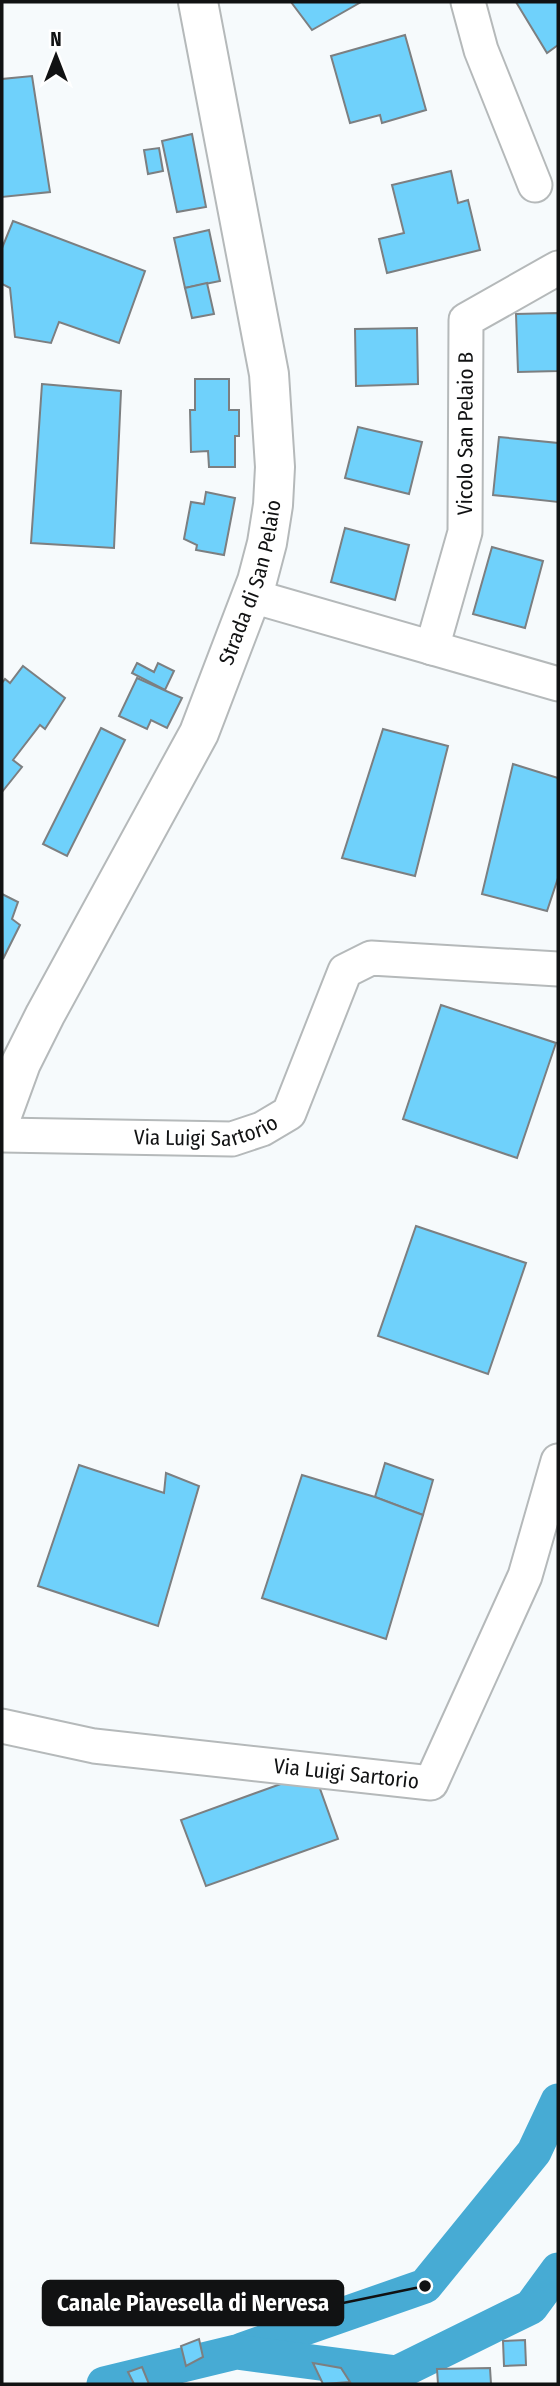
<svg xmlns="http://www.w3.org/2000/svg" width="560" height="2386" font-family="'Fira Sans Condensed',sans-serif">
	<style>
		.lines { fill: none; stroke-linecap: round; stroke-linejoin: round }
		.canal { stroke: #47abd4; stroke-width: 35 }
		.building { fill: #6fd1fb; stroke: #7c7f81; stroke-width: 2 }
		.minor-casing { stroke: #b5b9ba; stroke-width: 37 }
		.tertiary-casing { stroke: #b5b9ba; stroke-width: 42 }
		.minor { stroke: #fff; stroke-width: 33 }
		.tertiary { stroke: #fff; stroke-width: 38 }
		.labels { text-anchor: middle; stroke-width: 5; stroke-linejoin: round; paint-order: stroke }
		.street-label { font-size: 21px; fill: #111213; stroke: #fff }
		.leader { fill: none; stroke: #111213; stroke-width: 2.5 }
		.callout-dot { fill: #111213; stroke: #fff; stroke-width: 2.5 }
		.callout { fill: #111213; stroke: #111213; stroke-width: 2.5 }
		.callout-label { font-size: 23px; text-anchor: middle; font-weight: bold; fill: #fff }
	</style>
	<rect width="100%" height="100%" fill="#f6fafc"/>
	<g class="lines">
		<g class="canal">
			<path d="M 242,2350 L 425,2286 L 534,2152 L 558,2101"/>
			<path d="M 104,2384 L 236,2352 L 397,2373 L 531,2307 L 558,2270"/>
		</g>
	</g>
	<g class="building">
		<path d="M 291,2 L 361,2 L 312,30 Z"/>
		<path d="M 516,2 L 558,2 L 558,45 L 547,53 Z"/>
		<path d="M 405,35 L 426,110 L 382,123 L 380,115 L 350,123 L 331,56 Z"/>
		<path d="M 32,76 L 50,192 L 2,197 L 2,79 Z"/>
		<path d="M 192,134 L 206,207 L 177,212 L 162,141 Z"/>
		<path d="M 159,148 L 163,171 L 148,174 L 144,150 Z"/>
		<path d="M 451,171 L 458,203 L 468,200 L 480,250 L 387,273 L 379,239 L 404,233 L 392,185 Z"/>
		<path d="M 13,221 L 145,271 L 119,343 L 59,322 L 51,343 L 15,337 L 10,288 L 2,284 L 2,248 Z"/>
		<path d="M 209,230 L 220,281 L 185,288 L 174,238 Z"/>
		<path d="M 207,283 L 214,314 L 192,318 L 185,288 Z"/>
		<path d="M 558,313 L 558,371 L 518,372 L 516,314 Z"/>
		<path d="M 417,328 L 418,384 L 356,386 L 355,329 Z"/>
		<path d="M 195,379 L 229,379 L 229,410 L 239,410 L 239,436 L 235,436 L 235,467 L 209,467 L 208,451 L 191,452 L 190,410 L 195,410 Z"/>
		<path d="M 42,384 L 121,391 L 114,548 L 31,543 Z"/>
		<path d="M 358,427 L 422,442 L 409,494 L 345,478 Z"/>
		<path d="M 499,437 L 558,443 L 558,502 L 493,495 Z"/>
		<path d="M 206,492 L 235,498 L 224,555 L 196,550 L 197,545 L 184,539 L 191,502 L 204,504 Z"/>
		<path d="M 345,528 L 409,545 L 395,600 L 331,582 Z"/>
		<path d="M 492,547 L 543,561 L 525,628 L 473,614 Z"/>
		<path d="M 137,663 L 154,672 L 158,663 L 174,671 L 165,690 L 132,673 Z"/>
		<path d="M 23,666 L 65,698 L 45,729 L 40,725 L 13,760 L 22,767 L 2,792 L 2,683 L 5,679 L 10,683 Z"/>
		<path d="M 137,678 L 182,698 L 167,728 L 151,720 L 147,729 L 119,716 Z"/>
		<path d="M 101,728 L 125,740 L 67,856 L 43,844 Z"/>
		<path d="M 383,729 L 448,746 L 415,876 L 342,858 Z"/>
		<path d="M 513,764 L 558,778 L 558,878 L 547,911 L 482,894 Z"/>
		<path d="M 2,894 L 18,902 L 12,919 L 20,925 L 3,959 Z"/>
		<path d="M 441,1005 L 556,1043 L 517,1158 L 403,1119 Z"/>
		<path d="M 416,1226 L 526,1263 L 488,1374 L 378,1336 Z"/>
		<path d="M 385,1463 L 433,1480 L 423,1515 L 375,1497 Z"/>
		<path d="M 79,1465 L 164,1493 L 166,1473 L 199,1486 L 158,1626 L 38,1586 Z"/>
		<path d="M 302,1475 L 375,1497 L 423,1515 L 386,1639 L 262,1598 Z"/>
		<path d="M 314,1772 L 338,1839 L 206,1886 L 181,1820 Z"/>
		<path d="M 199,2339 L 203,2357 L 186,2366 L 181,2346 Z"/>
		<path d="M 525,2340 L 526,2365 L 504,2366 L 503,2341 Z"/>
		<path d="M 313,2363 L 341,2368 L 350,2382 L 323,2384 Z"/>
		<path d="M 142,2367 L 149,2384 L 134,2384 L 128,2372 Z"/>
		<path d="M 490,2368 L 491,2384 L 438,2384 L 437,2369 Z"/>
	</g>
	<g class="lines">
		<defs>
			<g id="minor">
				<path d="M 468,2 L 481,50 L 535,185"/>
				<path d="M 252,596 L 558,684"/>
				<path id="s1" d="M 432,648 L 465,532 L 466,320 L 558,268"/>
				<path id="s2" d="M 2,1135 L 232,1139 L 262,1129 L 289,1113 L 345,971 L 371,958 L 558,969"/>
				<path id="s3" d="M 2,1726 L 94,1746 L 431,1783 L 525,1576 L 558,1461"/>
			</g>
			<g id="tertiary">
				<path id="s4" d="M 2,1115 L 21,1063 L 45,1015 L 199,733 L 257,581 L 267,543 L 273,505 L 275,467 L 269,374 L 198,2"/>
			</g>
		</defs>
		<use href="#minor" class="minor-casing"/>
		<use href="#tertiary" class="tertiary-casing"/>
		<use href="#minor" class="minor"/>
		<use href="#tertiary" class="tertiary"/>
	</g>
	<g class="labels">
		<g class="street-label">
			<text dy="7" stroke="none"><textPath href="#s1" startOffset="219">Vicolo San Pelaio B</textPath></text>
			<text dy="7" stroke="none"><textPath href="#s4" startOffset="590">Strada di San Pelaio</textPath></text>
			<text dy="7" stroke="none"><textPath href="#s2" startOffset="205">Via Luigi Sartorio</textPath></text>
			<text dy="7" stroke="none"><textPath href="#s3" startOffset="348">Via Luigi Sartorio</textPath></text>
		</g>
	</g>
	<path class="leader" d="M425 2286L343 2303"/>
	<circle class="callout-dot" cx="425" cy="2286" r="7"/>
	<rect class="callout" x="43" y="2281" width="300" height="44" rx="7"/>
	<g class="callout-label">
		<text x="193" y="2311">Canale Piavesella di Nervesa</text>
	</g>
	<rect width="560" height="2386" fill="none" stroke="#111213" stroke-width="7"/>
	<g transform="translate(56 56)" stroke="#ffffff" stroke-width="5" paint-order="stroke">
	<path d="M0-5L12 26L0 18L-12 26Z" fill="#111213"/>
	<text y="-10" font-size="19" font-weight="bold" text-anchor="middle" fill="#111213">N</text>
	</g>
</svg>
